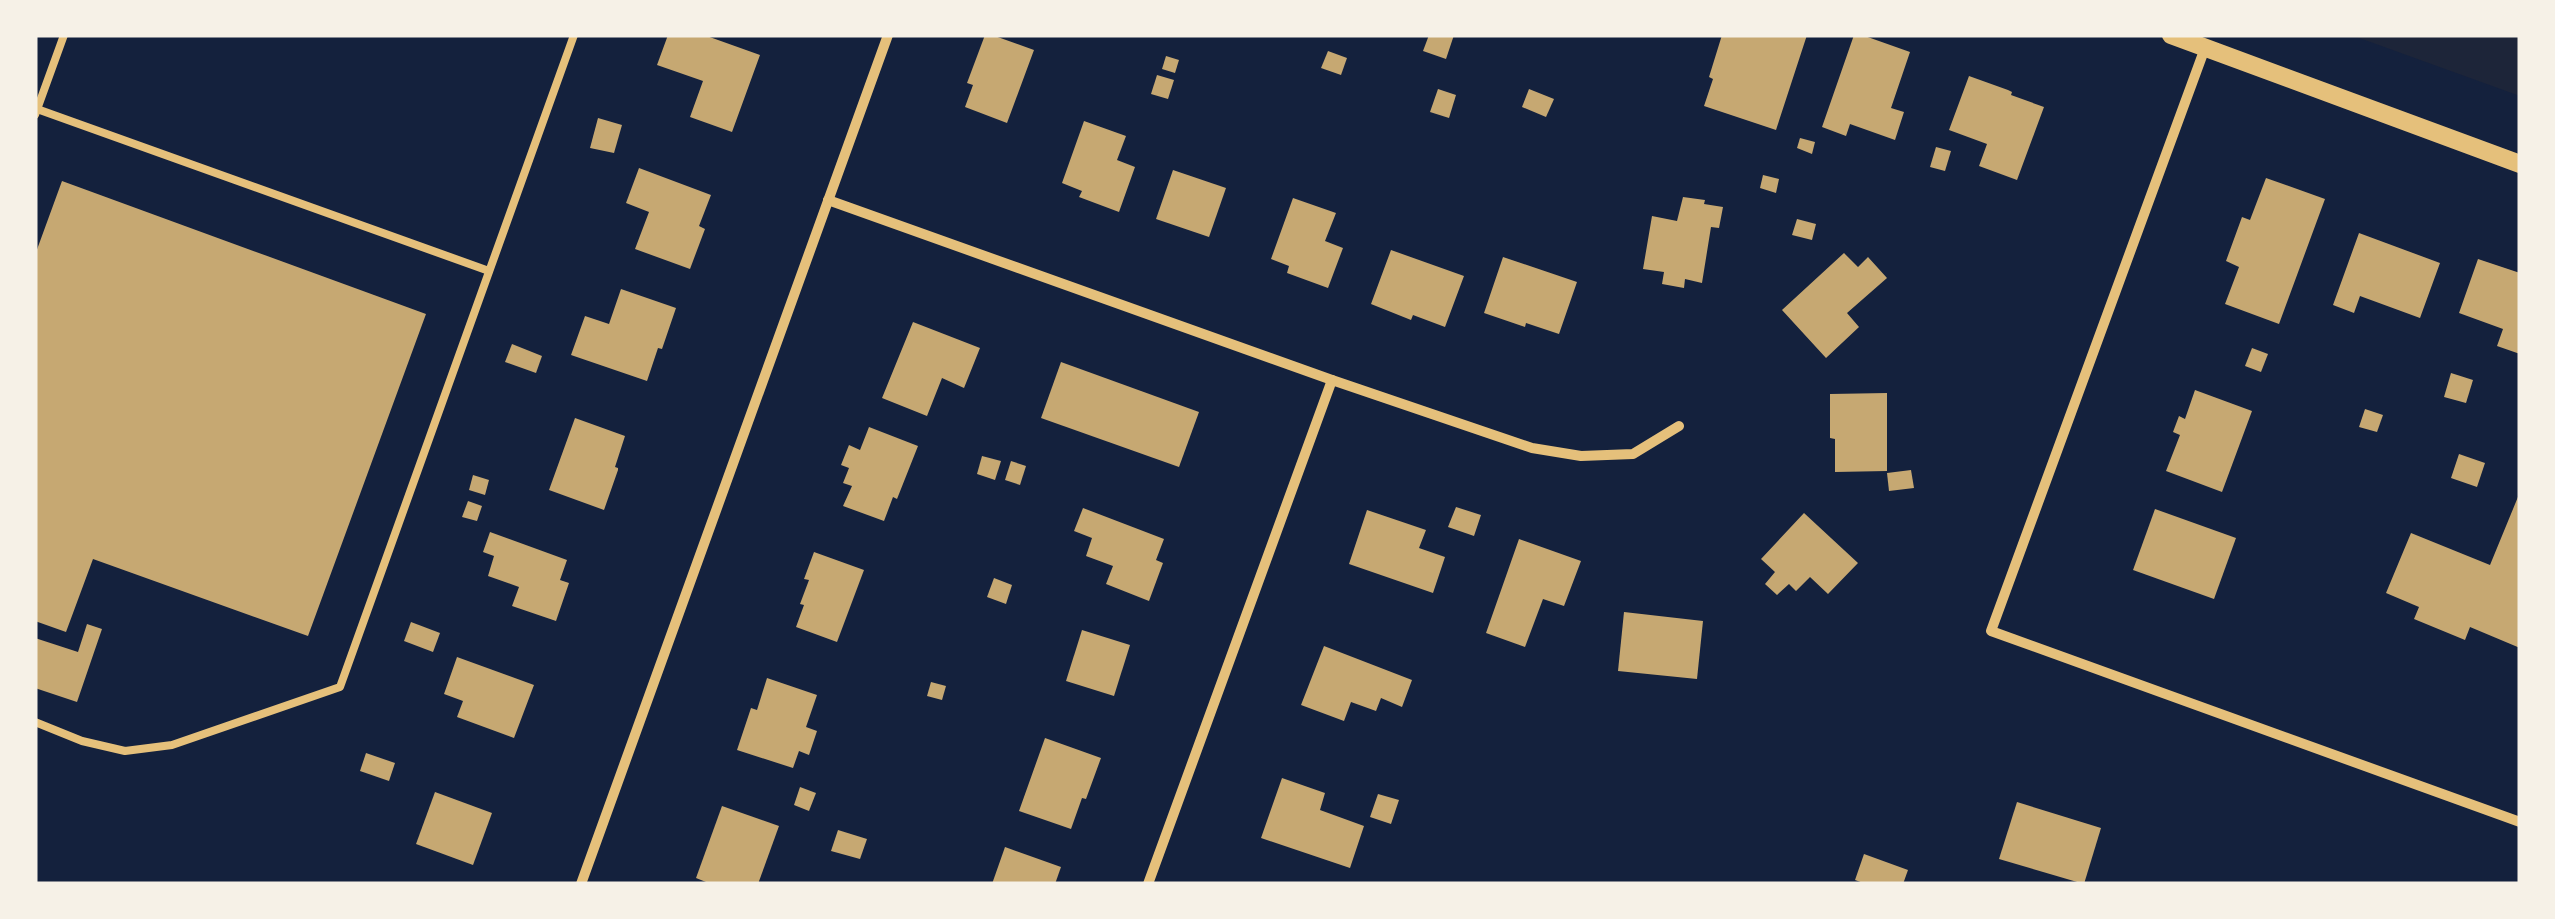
<svg xmlns="http://www.w3.org/2000/svg" width="2555" height="919" font-family="Helvetica,sans-serif">
	<style>
		.green { fill: #1d2539 }
		.building { fill: #c6a872 }
		.lines { fill: none; stroke-linecap: round; stroke-linejoin: round }
		.service { stroke: #e5c07b; stroke-width: 8 }
		.minor { stroke: #e5c07b; stroke-width: 10 }
		.tertiary { stroke: #e5c07b; stroke-width: 18 }
	</style>
	<rect width="100%" height="100%" fill="#14213d"/>
	<path class="green" d="M 2351,35 L 2520,35 L 2520,96 Z"/>
	<g class="building">
		<path d="M 668,35 L 704,35 L 760,55 L 732,132 L 690,117 L 703,81 L 657,65 Z"/>
		<path d="M 985,35 L 992,35 L 1034,50 L 1007,123 L 965,107 L 973,85 L 967,83 Z"/>
		<path d="M 1429,35 L 1454,35 L 1446,59 L 1423,51 Z"/>
		<path d="M 1722,35 L 1807,35 L 1776,130 L 1704,106 L 1713,79 L 1709,77 Z"/>
		<path d="M 1854,35 L 1862,35 L 1910,52 L 1891,108 L 1904,112 L 1895,140 L 1850,124 L 1846,136 L 1822,127 Z"/>
		<path d="M 1328,51 L 1347,58 L 1341,75 L 1321,68 Z"/>
		<path d="M 1166,56 L 1179,60 L 1175,73 L 1162,69 Z"/>
		<path d="M 1157,75 L 1174,80 L 1168,99 L 1151,94 Z"/>
		<path d="M 1969,76 L 2008,90 L 2012,92 L 2011,95 L 2044,107 L 2017,180 L 1979,166 L 1987,144 L 1949,130 Z"/>
		<path d="M 1438,89 L 1456,95 L 1449,118 L 1430,112 Z"/>
		<path d="M 1529,89 L 1554,99 L 1546,117 L 1522,107 Z"/>
		<path d="M 598,118 L 622,125 L 614,153 L 590,148 Z"/>
		<path d="M 1084,121 L 1126,136 L 1117,160 L 1135,167 L 1119,212 L 1079,197 L 1082,191 L 1062,183 Z"/>
		<path d="M 1800,138 L 1815,142 L 1812,154 L 1797,148 Z"/>
		<path d="M 1936,147 L 1951,151 L 1945,171 L 1930,167 Z"/>
		<path d="M 639,168 L 711,195 L 699,226 L 705,229 L 690,269 L 635,249 L 649,212 L 626,203 Z"/>
		<path d="M 1173,170 L 1226,188 L 1209,237 L 1156,219 Z"/>
		<path d="M 1763,175 L 1779,179 L 1776,193 L 1760,188 Z"/>
		<path d="M 2266,178 L 2325,199 L 2279,324 L 2225,304 L 2239,267 L 2226,261 L 2242,217 L 2250,220 Z"/>
		<path d="M 62,181 L 426,314 L 308,636 L 93,559 L 66,632 L 35,621 L 35,255 Z"/>
		<path d="M 1683,197 L 1705,200 L 1704,204 L 1723,207 L 1719,228 L 1711,227 L 1702,283 L 1685,279 L 1684,288 L 1662,284 L 1664,272 L 1643,269 L 1652,216 L 1677,221 Z"/>
		<path d="M 1293,198 L 1336,213 L 1325,241 L 1343,248 L 1328,288 L 1287,273 L 1289,266 L 1271,259 Z"/>
		<path d="M 1797,219 L 1816,224 L 1812,240 L 1792,235 Z"/>
		<path d="M 2359,233 L 2440,263 L 2420,318 L 2360,296 L 2354,313 L 2333,305 Z"/>
		<path d="M 1391,250 L 1464,276 L 1445,327 L 1413,315 L 1411,320 L 1371,304 Z"/>
		<path d="M 1844,253 L 1858,267 L 1868,257 L 1887,278 L 1847,313 L 1859,327 L 1826,358 L 1782,310 Z"/>
		<path d="M 1503,257 L 1577,282 L 1559,334 L 1526,323 L 1525,327 L 1484,313 Z"/>
		<path d="M 2478,259 L 2520,273 L 2520,354 L 2497,346 L 2503,329 L 2459,313 Z"/>
		<path d="M 621,289 L 676,308 L 662,349 L 658,348 L 647,381 L 571,355 L 585,316 L 609,324 Z"/>
		<path d="M 913,322 L 980,348 L 964,388 L 942,378 L 927,416 L 882,398 Z"/>
		<path d="M 512,344 L 542,356 L 536,373 L 505,362 Z"/>
		<path d="M 2252,348 L 2268,354 L 2261,372 L 2245,366 Z"/>
		<path d="M 1061,362 L 1199,412 L 1179,467 L 1041,418 Z"/>
		<path d="M 2451,373 L 2473,380 L 2466,403 L 2444,397 Z"/>
		<path d="M 2195,390 L 2252,411 L 2222,492 L 2166,471 L 2180,435 L 2173,432 L 2179,416 L 2185,419 Z"/>
		<path d="M 1887,393 L 1887,471 L 1835,472 L 1835,439 L 1830,438 L 1830,394 Z"/>
		<path d="M 2365,409 L 2383,415 L 2377,432 L 2359,427 Z"/>
		<path d="M 575,418 L 625,436 L 615,467 L 618,468 L 618,470 L 604,510 L 549,490 Z"/>
		<path d="M 869,427 L 918,446 L 897,499 L 893,497 L 884,521 L 843,506 L 852,486 L 843,483 L 849,468 L 841,465 L 849,445 L 860,450 Z"/>
		<path d="M 2459,454 L 2485,463 L 2477,487 L 2451,478 Z"/>
		<path d="M 982,456 L 1001,461 L 995,480 L 977,474 Z"/>
		<path d="M 1011,461 L 1026,466 L 1020,485 L 1005,480 Z"/>
		<path d="M 1911,470 L 1914,488 L 1889,491 L 1887,473 Z"/>
		<path d="M 473,475 L 489,480 L 485,495 L 469,490 Z"/>
		<path d="M 2520,492 L 2520,648 L 2470,627 L 2465,640 L 2414,619 L 2419,607 L 2386,593 L 2411,533 L 2490,565 Z"/>
		<path d="M 468,501 L 482,506 L 477,521 L 462,517 Z"/>
		<path d="M 1456,507 L 1481,515 L 1474,536 L 1448,527 Z"/>
		<path d="M 1083,508 L 1164,539 L 1156,560 L 1163,563 L 1149,601 L 1106,584 L 1113,566 L 1086,556 L 1092,538 L 1074,531 Z"/>
		<path d="M 2155,509 L 2236,538 L 2214,599 L 2133,570 Z"/>
		<path d="M 1367,510 L 1426,530 L 1419,548 L 1445,557 L 1433,593 L 1349,564 Z"/>
		<path d="M 1804,513 L 1858,563 L 1828,594 L 1810,577 L 1796,591 L 1789,584 L 1777,595 L 1765,584 L 1775,572 L 1761,559 Z"/>
		<path d="M 490,532 L 567,560 L 560,580 L 569,583 L 556,621 L 512,606 L 519,587 L 488,576 L 494,556 L 483,552 Z"/>
		<path d="M 1519,539 L 1581,561 L 1564,606 L 1543,599 L 1525,647 L 1486,633 Z"/>
		<path d="M 814,552 L 864,570 L 837,642 L 796,627 L 804,605 L 800,604 L 809,580 L 804,579 Z"/>
		<path d="M 994,578 L 1012,585 L 1006,604 L 987,597 Z"/>
		<path d="M 1624,612 L 1703,621 L 1697,679 L 1618,671 Z"/>
		<path d="M 411,622 L 440,633 L 433,652 L 404,641 Z"/>
		<path d="M 87,624 L 102,629 L 77,702 L 35,688 L 35,638 L 78,652 Z"/>
		<path d="M 1082,630 L 1130,645 L 1114,696 L 1066,681 Z"/>
		<path d="M 1324,646 L 1412,680 L 1402,707 L 1381,698 L 1376,711 L 1351,702 L 1344,721 L 1301,705 Z"/>
		<path d="M 457,657 L 534,685 L 514,738 L 457,717 L 463,701 L 444,694 Z"/>
		<path d="M 767,678 L 817,695 L 806,727 L 817,731 L 809,755 L 799,751 L 793,768 L 737,750 L 751,708 L 757,710 Z"/>
		<path d="M 931,682 L 946,686 L 942,700 L 927,696 Z"/>
		<path d="M 1045,738 L 1101,758 L 1086,799 L 1082,798 L 1071,829 L 1019,811 Z"/>
		<path d="M 366,753 L 395,763 L 389,781 L 360,771 Z"/>
		<path d="M 1282,778 L 1325,793 L 1320,810 L 1364,826 L 1350,868 L 1261,838 Z"/>
		<path d="M 800,787 L 816,793 L 809,811 L 794,805 Z"/>
		<path d="M 435,792 L 492,813 L 473,865 L 416,844 Z"/>
		<path d="M 1378,794 L 1399,800 L 1391,824 L 1370,817 Z"/>
		<path d="M 2017,802 L 2101,828 L 2084,884 L 1999,859 Z"/>
		<path d="M 722,806 L 779,826 L 758,884 L 711,884 L 696,878 Z"/>
		<path d="M 838,830 L 867,839 L 860,859 L 831,851 Z"/>
		<path d="M 1005,847 L 1061,867 L 1055,884 L 992,884 Z"/>
		<path d="M 1864,854 L 1908,870 L 1903,884 L 1866,884 L 1855,880 Z"/>
	</g>
	<g class="lines">
		<g class="service">
			<path d="M 37,109 L 489,271"/>
			<path d="M 35,115 L 64,35"/>
			<path d="M 35,722 L 82,741 L 125,751 L 172,745 L 340,687 L 574,35"/>
		</g>
		<g class="minor">
			<path d="M 2205,48 L 1991,631 L 2520,822"/>
			<path d="M 828,200 L 1332,380 L 1532,448 L 1581,456 L 1633,454 L 1679,426"/>
			<path d="M 581,884 L 888,35"/>
			<path d="M 1148,884 L 1332,380"/>
		</g>
		<path class="tertiary" d="M 2171,35 L 2520,164"/>
	</g>
	<rect width="2555" height="919" fill="none" stroke="#f6f1e7" stroke-width="75"/>
</svg>
